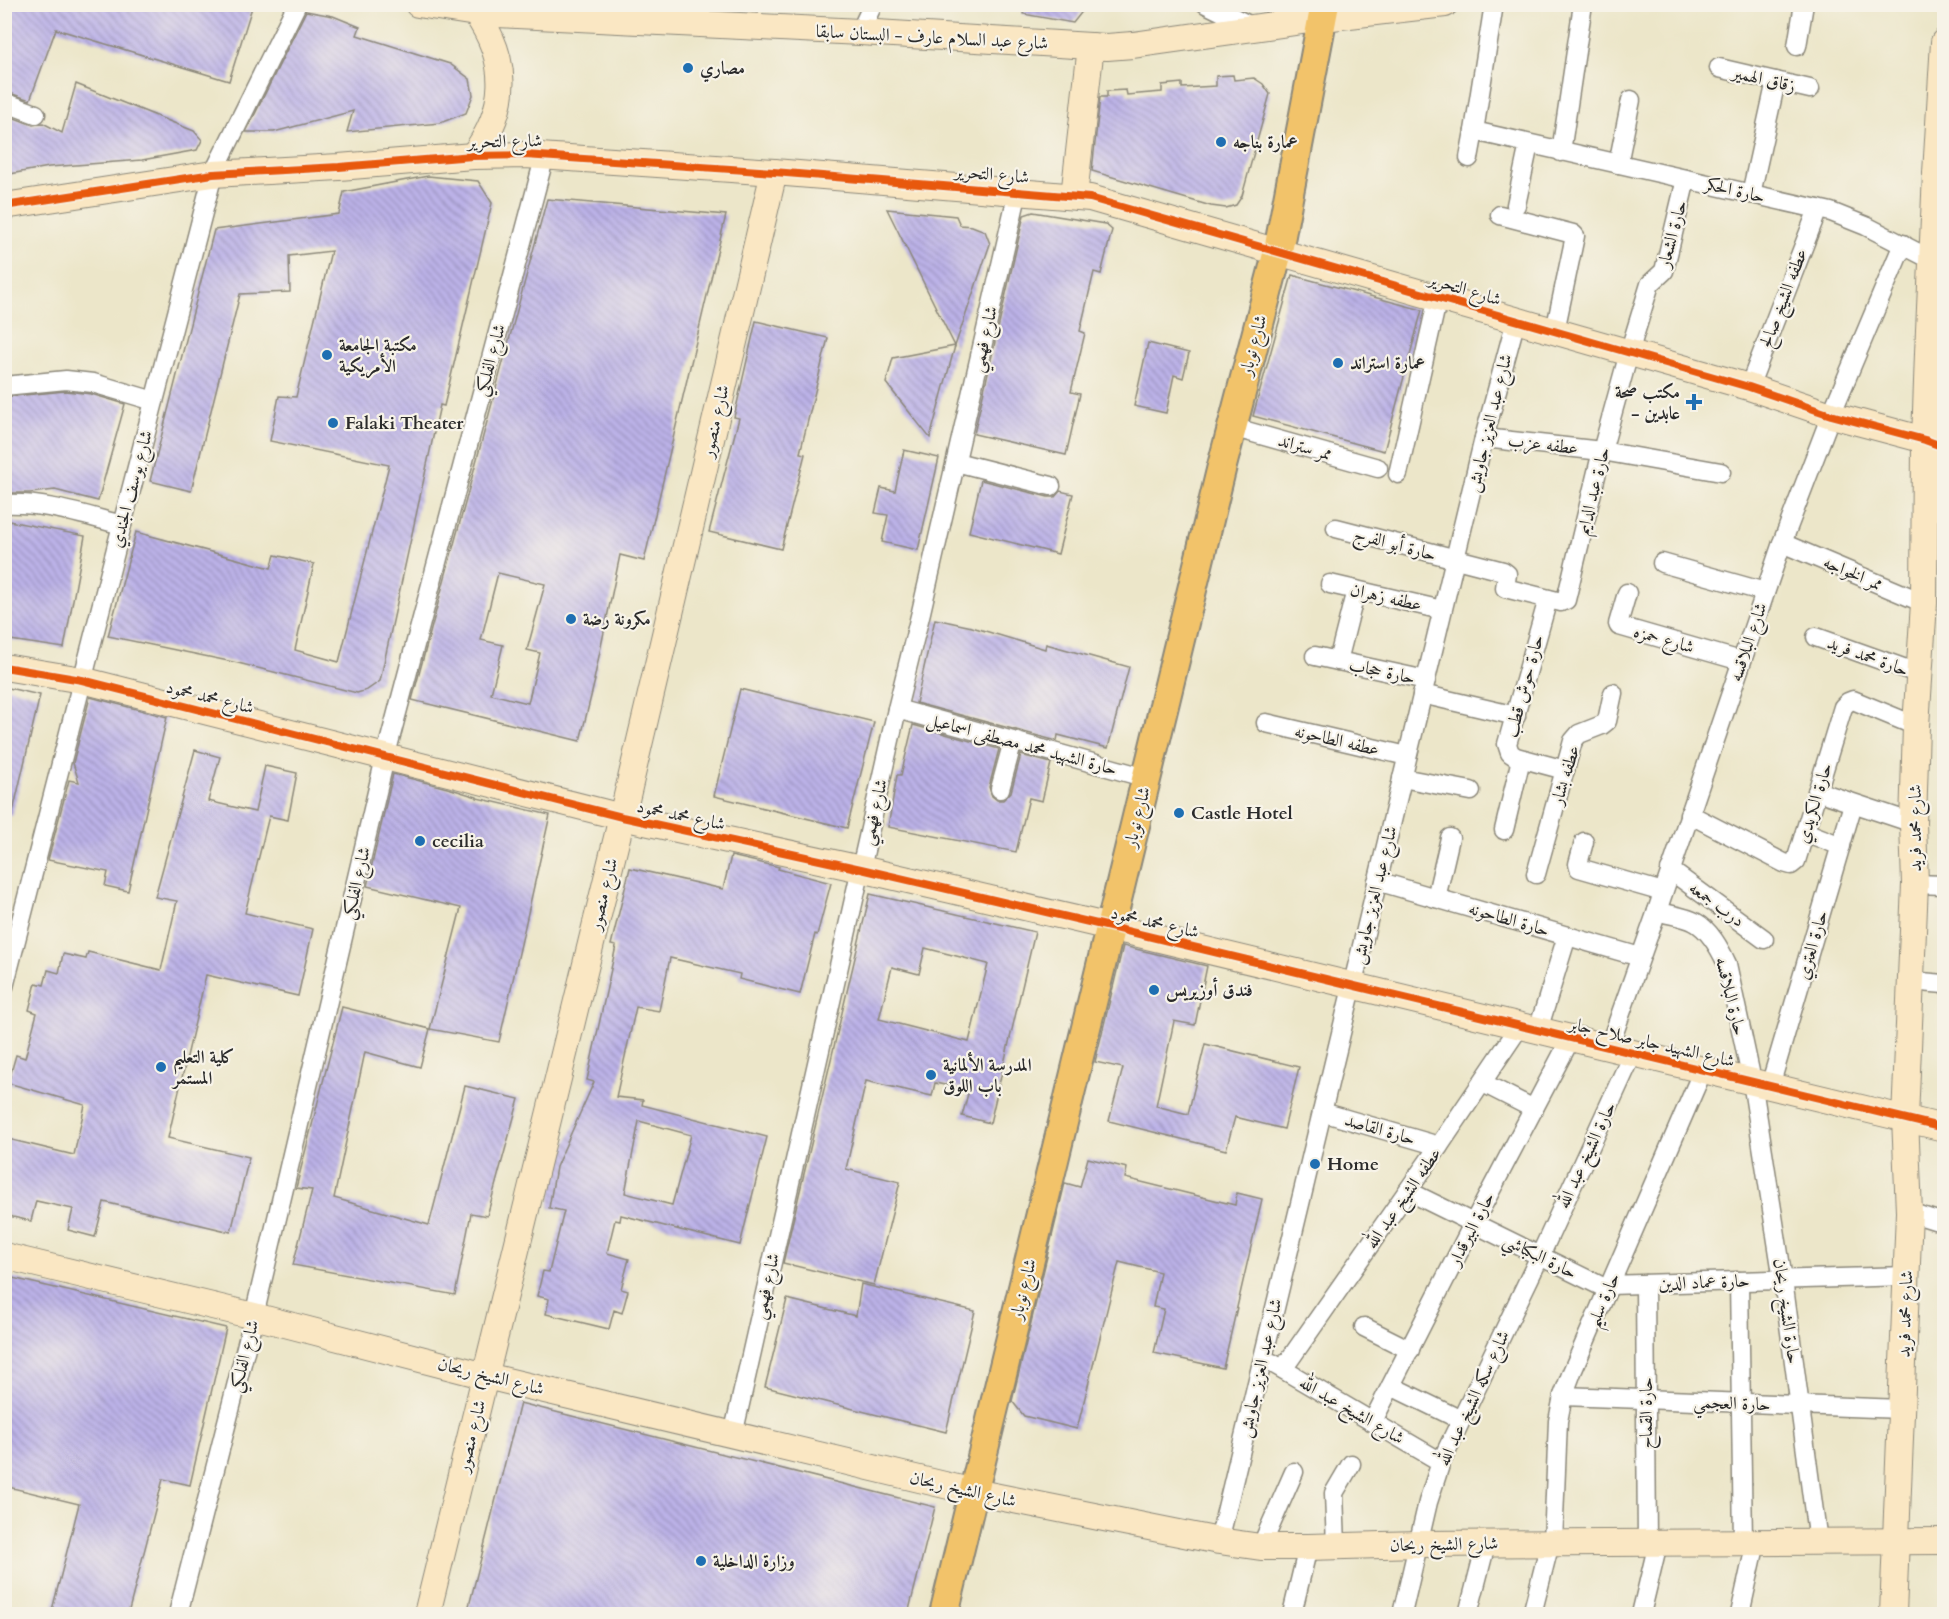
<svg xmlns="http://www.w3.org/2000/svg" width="1949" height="1619" font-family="Cardo,Amiri,serif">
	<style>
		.building { fill: url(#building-back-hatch); fill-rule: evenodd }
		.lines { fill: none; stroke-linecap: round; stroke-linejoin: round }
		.street-casing { stroke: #8c887a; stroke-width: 21 }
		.secondary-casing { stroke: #8c887a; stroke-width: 28 }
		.primary-casing { stroke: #8c887a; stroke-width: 32 }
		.street { stroke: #fff; stroke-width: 18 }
		.secondary { stroke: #fae7c3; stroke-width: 26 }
		.primary { stroke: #f2c36a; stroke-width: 28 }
		.cycleway-casing { stroke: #f7f3e8; stroke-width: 11 }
		.cycleway { stroke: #e8590c; stroke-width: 8 }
		.poi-dot { fill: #1f6fb2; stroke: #f7f3e8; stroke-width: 2 }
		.labels { text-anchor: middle; stroke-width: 4.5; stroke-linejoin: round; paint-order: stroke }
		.street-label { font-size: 18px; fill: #2b2b2b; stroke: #f7f3e8 }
		.poi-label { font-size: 18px; font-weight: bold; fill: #2b2b2b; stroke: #f7f3e8; text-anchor: start }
	</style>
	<defs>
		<pattern id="building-back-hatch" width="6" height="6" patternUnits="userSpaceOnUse" patternTransform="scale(1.5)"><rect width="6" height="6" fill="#bcb2e8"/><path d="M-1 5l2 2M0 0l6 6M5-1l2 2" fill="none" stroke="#9991bc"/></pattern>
	</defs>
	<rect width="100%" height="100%" fill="#f7f3e8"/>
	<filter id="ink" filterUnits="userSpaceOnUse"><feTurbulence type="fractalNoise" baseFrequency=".0167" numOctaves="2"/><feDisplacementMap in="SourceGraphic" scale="12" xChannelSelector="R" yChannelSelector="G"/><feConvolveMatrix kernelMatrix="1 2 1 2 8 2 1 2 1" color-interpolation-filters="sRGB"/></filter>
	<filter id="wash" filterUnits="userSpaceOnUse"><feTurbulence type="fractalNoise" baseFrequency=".008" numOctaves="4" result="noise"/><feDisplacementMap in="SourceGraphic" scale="24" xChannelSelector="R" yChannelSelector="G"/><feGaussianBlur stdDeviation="1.35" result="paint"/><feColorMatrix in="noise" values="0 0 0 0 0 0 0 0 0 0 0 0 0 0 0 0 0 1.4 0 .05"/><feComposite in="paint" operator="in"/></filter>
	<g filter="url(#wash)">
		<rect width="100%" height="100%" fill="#ece6c9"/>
		<g id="blocks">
			<g class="building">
				<path d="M 4,4 L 253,4 L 229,81 L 56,29 L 30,100 L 4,91 Z"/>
				<path d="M 1024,4 L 1088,4 L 1073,23 L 1023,14 Z"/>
				<path d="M 306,11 L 333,16 L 360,27 L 357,35 L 450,64 L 470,79 L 473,95 L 466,113 L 440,123 L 347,132 L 353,111 L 274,132 L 246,132 Z"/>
				<path d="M 1233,75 L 1234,80 L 1254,78 L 1263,84 L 1270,94 L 1242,196 L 1236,205 L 1226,208 L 1211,206 L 1092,171 L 1100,97 L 1107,97 L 1107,91 L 1126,90 L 1127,95 L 1162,92 L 1162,85 L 1182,83 L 1182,88 L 1216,86 L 1216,76 Z"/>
				<path d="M 76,84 L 194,131 L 202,140 L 197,150 L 142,160 L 49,167 L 4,175 L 4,114 L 33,125 L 43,123 L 62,133 Z"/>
				<path d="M 428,176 L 478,181 L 492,203 L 444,406 L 440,405 L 380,681 L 367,690 L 357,693 L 238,663 L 108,636 L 136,532 L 271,568 L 275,555 L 314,564 L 295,650 L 339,662 L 389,465 L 270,441 L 279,396 L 296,397 L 331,251 L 289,256 L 290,292 L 240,294 L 191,491 L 150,481 L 214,230 L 339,214 L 344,192 Z"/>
				<path d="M 547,199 L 726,215 L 644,561 L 620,555 L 594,680 L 595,680 L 580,741 L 412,700 ZM 498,573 L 545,584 L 527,650 L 540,653 L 528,703 L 491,694 L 503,645 L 481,640 Z"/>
				<path d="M 887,209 L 956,216 L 960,225 L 972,226 L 985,231 L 990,244 L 955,346 Z"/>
				<path d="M 1033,212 L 1105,224 L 1112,230 L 1101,274 L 1094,272 L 1080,331 L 1085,333 L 1071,392 L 1080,394 L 1066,455 L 974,434 L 1024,215 Z"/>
				<path d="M 1292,275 L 1422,310 L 1384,451 L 1253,416 Z"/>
				<path d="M 756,321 L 828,338 L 800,453 L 805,454 L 781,549 L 709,532 L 739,418 L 734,417 Z"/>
				<path d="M 1148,343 L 1189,353 L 1183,378 L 1174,375 L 1166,413 L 1134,406 Z"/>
				<path d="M 955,346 L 930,438 L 886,383 L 893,358 Z"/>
				<path d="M 66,391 L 91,394 L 125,404 L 98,501 L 55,490 L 30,493 L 4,493 L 4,397 Z"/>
				<path d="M 904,450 L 939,458 L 918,550 L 882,542 L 888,515 L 875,513 L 881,488 L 895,491 Z"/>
				<path d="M 981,480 L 1048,497 L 1055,497 L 1060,491 L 1073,494 L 1058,554 L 969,532 Z"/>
				<path d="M 4,520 L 85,536 L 64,648 L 4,639 Z"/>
				<path d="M 935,619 L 972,627 L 1045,649 L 1046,644 L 1129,667 L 1108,748 L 1058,735 L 1057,741 L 916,703 Z"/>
				<path d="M 4,687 L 40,695 L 12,816 L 4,816 Z"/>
				<path d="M 740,689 L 874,722 L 847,828 L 714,796 Z"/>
				<path d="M 90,697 L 167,717 L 128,891 L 105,886 L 108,872 L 48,860 L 69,780 L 79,782 L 73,763 Z"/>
				<path d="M 913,725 L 999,749 L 989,787 L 992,796 L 997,800 L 1003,800 L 1011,792 L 1021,755 L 1051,763 L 1042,801 L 1029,798 L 1016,852 L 888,827 L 897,775 L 901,775 Z"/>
				<path d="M 195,750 L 220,757 L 208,801 L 255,812 L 265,766 L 297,773 L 288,820 L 269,816 L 245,913 L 313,929 L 298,996 L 206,975 L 168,1138 L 249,1157 L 231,1232 L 104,1202 L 95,1237 L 68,1230 L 73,1209 L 36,1201 L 31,1221 L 4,1215 L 4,1138 L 74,1155 L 85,1105 L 8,1083 L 16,1055 L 25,1058 L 37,1013 L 29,1010 L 36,983 L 44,985 L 48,970 L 59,973 L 63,954 L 86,959 L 88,952 L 161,970 L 177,901 L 155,897 Z"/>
				<path d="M 393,774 L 451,789 L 477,797 L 477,798 L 550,815 L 499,1042 L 430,1029 L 461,908 L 367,886 Z"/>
				<path d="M 731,856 L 779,867 L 778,869 L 831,883 L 817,935 L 815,934 L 800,994 L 739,979 L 740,974 L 670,958 L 659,1011 L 636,1007 L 616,1097 L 643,1100 L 642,1105 L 767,1137 L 740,1245 L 621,1215 L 620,1221 L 615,1220 L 607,1253 L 629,1259 L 621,1289 L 628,1291 L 622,1313 L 614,1310 L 609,1329 L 546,1314 L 549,1299 L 537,1296 L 543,1271 L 549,1272 L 564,1211 L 549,1208 L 556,1167 L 594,1082 L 587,1080 L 616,946 L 611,945 L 630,868 L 723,889 ZM 639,1121 L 691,1135 L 672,1205 L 625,1193 Z"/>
				<path d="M 870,894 L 1035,932 L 990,1123 L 962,1116 L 969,1090 L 935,1083 L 932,1096 L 866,1081 L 846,1169 L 900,1182 L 874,1285 L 783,1263 ZM 925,948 L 988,964 L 969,1042 L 879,1019 L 892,967 L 919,974 Z"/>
				<path d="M 1123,946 L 1207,966 L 1195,1025 L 1174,1021 L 1156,1106 L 1188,1114 L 1205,1044 L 1299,1067 L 1284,1129 L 1235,1117 L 1226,1150 L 1109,1121 L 1123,1068 L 1095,1062 Z"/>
				<path d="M 342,1007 L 430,1029 L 420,1067 L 365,1052 L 334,1198 L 429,1225 L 465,1086 L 519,1099 L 487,1216 L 471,1213 L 455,1295 L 293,1265 L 312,1190 L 296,1188 Z"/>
				<path d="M 1088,1158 L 1127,1168 L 1125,1178 L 1235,1205 L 1237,1193 L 1262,1199 L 1223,1368 L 1154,1353 L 1164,1309 L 1153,1307 L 1160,1272 L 1119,1262 L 1077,1429 L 1024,1416 L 1012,1401 L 1065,1183 L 1080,1187 Z"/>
				<path d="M 4,1276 L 226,1328 L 190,1485 L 163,1479 L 128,1614 L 51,1614 L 79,1504 L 4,1486 Z"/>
				<path d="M 861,1284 L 975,1311 L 946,1432 L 765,1387 L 787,1299 L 856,1316 Z"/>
				<path d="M 520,1403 L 935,1507 L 908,1614 L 467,1614 Z"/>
			</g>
		</g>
	</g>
	<g filter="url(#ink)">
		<use href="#blocks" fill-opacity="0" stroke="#8c887a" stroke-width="1.5"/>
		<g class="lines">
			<defs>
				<g id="street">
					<path d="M 1206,4 L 1255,28"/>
					<path d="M 1494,4 L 1474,131 L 1831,212 L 1866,226 L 1932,260"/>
					<path d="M 860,32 L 873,4"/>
					<path d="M 1797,46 L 1804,4"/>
					<path d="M 1719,68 L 1810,89"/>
					<path d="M 4,102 L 36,114"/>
					<path d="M 1561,152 L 1583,4"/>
					<path d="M 1469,158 L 1474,131"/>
					<path d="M 1618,164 L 1631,100"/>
					<path d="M 1751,194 L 1776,81"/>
					<path d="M 1516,205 L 1529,144"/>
					<path d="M 1500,215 L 1573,234 L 1575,236 L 1555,331"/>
					<path d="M 4,386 L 66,380 L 93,383 L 154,401"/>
					<path d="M 1749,387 L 1818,209"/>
					<path d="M 1232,427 L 1378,468"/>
					<path d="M 1484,438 L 1602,451 L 1721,472"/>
					<path d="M 956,462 L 1051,486"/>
					<path d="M 1398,474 L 1438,297"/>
					<path d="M 4,504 C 45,502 83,515 122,525"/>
					<path d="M 1336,528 L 1503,571 L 1507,574 L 1505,588 L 1561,602 L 1566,600 L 1602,451 L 1629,353 L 1650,284 L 1664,271 L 1686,179"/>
					<path d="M 1782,543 L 1924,603"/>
					<path d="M 1662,563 L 1765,592"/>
					<path d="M 1330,584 L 1442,610"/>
					<path d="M 1627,593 L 1618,624 L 1619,626 L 1741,661"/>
					<path d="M 1548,599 L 1507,744 L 1510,753 L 1516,757 L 1565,770"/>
					<path d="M 1816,637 L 1920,674"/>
					<path d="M 1315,656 L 1426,680"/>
					<path d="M 1338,661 L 1356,590"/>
					<path d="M 1422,694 L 1516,716"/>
					<path d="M 897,709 L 1147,778"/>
					<path d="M 1266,723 L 1407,756"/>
					<path d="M 1402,778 L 1471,791"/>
					<path d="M 1000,789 L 1013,741"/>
					<path d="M 1817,791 L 1913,823"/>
					<path d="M 1689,814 L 1784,863 L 1791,865 L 1796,861 L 1843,707 L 1848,702 L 1853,700 L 1916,726"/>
					<path d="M 1504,830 L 1521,759"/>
					<path d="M 1805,832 L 1841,846"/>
					<path d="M 1584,842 L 1578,864 L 1579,868 L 1663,892"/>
					<path d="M 1670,870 L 1764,939"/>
					<path d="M 1536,874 L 1573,741 L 1579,734 L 1602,725 L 1607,721 L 1613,693"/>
					<path d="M 1377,881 L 1640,957"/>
					<path d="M 1915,884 L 1944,885"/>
					<path d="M 1436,898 L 1450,838"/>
					<path d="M 1657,911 C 1669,915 1684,916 1695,922 C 1710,930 1720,949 1727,964 L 1752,1081 L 1783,1280 L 1818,1542"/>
					<path d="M 1910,981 L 1944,984"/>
					<path d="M 4,987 L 122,525 L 213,174 L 297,4"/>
					<path d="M 1538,1030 L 1567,936"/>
					<path d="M 1609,1047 L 1657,911 L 1782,543 L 1831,415 L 1903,244"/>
					<path d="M 1483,1083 L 1534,1109"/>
					<path d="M 1770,1086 L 1853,804"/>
					<path d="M 1322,1112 L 1439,1146"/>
					<path d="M 1408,1191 L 1607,1289"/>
					<path d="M 1909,1212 L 1944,1223"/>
					<path d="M 1739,1281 L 1743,1542"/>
					<path d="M 1645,1284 L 1647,1543"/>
					<path d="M 1609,1285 L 1907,1276"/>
					<path d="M 1364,1327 L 1410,1350"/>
					<path d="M 1272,1363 L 1441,1462"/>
					<path d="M 1283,1369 L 1439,1146 L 1520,1026"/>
					<path d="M 1391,1386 L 1461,1420"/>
					<path d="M 1563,1396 L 1901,1409"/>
					<path d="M 1373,1421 L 1473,1224 L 1571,1038"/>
					<path d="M 733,1435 L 897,709 L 921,612 L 1018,191"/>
					<path d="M 1219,1541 L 1484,438 L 1516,320"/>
					<path d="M 1553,1543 L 1558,1421 L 1563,1396 L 1572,1372 L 1703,1070"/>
					<path d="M 1336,1546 L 1334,1493 L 1351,1464"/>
					<path d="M 1261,1547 L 1294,1472"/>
					<path d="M 178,1614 L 254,1316 L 385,758 L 545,155"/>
					<path d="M 1292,1614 L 1308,1547"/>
					<path d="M 1402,1614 L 1428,1502 L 1441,1462 L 1540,1256 L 1633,1053"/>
					<path d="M 1468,1614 L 1486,1544"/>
					<path d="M 1532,1614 L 1550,1543"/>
					<path d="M 1641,1614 L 1658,1543"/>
					<path d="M 1740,1614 L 1756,1542"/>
				</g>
				<g id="secondary">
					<path d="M 418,4 L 476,13 L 860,32 L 1107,47 L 1133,45 L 1323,18 L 1445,4"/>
					<path d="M 473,156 C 508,109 510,62 476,13"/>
					<path d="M 1074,196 L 1091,46"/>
					<path d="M 4,206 L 213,174 L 339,167 L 473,156 L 525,155 L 774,172 L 1090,198 L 1749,387 L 1831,415 L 1925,440 L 1944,447"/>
					<path d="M 4,667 L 82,680 L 622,817 L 861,869 L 1110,927 L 1944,1128"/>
					<path d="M 4,1256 L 254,1316 L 486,1376 L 974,1492 L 1219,1541 L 1261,1547 L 1308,1547 L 1419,1544 L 1944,1541"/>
					<path d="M 427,1614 L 622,817 L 774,172"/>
					<path d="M 1893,1614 L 1909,1212 L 1905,1118 L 1915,884 L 1913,823 L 1916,726 L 1924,603 L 1925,440 L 1928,353 L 1936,173 L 1944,42"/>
				</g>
				<path id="primary" d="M 944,1614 L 1222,466 L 1278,251 L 1325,4"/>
			</defs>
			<use href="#street" class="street-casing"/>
			<use href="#secondary" class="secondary-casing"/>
			<use href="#primary" class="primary-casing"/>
			<use href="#street" class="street"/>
			<use href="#secondary" class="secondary"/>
			<use href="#primary" class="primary"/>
			<defs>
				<g id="cycleway">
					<path d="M 4,206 L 213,174 L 339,167 L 473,156 L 525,155 L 774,172 L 1090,198 L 1749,387 L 1831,415 L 1925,440 L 1944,447"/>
					<path d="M 4,667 L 82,680 L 622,817 L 861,869 L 1110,927 L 1944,1128"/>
				</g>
			</defs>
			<use href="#cycleway" class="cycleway-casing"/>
			<use href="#cycleway" class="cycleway"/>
		</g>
	</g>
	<g class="poi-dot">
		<circle cx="688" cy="68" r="6"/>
		<circle cx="1221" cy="142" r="6"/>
		<circle cx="327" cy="355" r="6"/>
		<circle cx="1338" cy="363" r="6"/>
		<path d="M1691 393h6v6h6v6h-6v6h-6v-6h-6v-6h6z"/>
		<circle cx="333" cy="423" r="6"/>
		<circle cx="571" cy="619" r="6"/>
		<circle cx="1179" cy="813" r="6"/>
		<circle cx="420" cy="841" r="6"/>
		<circle cx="1154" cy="990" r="6"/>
		<circle cx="161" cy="1067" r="6"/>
		<circle cx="931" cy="1075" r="6"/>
		<circle cx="1315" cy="1164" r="6"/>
		<circle cx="701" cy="1561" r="6"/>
	</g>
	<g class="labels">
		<g class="street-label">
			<text transform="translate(932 37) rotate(3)" y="6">شارع عبد السلام عارف - البستان سابقا</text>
			<text transform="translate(1764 79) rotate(13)" y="6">زقاق الهمير</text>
			<text transform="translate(505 141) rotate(-1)" y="6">شارع التحرير</text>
			<text transform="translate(992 174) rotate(5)" y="6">شارع التحرير</text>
			<text transform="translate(1735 190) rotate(13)" y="6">حارة الحكر</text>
			<text transform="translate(1672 234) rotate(-75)" y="6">حارة الشعار</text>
			<text transform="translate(1465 289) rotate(17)" y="6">شارع التحرير</text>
			<text transform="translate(1783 298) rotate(-69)" y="6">عطفه الشيخ صالح</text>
			<text transform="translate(984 339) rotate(-77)" y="6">شارع فهمي</text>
			<text transform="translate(1253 345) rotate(-75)" y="6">شارع نوبار</text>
			<text transform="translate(490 360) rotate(-75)" y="6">شارع الفلكي</text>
			<text transform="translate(715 421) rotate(-77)" y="6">شارع منصور</text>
			<text transform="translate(1489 423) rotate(-76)" y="6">شارع عبد العزيز جاويش</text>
			<text transform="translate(1543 444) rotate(7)" y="6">عطفه عزب</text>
			<text transform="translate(1305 447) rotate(16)" y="6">ممر ستراند</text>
			<text transform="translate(131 489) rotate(-75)" y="6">شارع يوسف الجندي</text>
			<text transform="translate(1593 491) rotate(-76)" y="6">حارة عبد الدايم</text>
			<text transform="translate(1395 544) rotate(15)" y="6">حارة أبو الفرج</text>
			<text transform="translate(1853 573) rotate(23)" y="6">ممر الخواجه</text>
			<text transform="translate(1386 597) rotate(13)" y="6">عطفه زهران</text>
			<text transform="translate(1664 639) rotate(16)" y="6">شارع حمزه</text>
			<text transform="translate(1748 642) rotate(-71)" y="6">شارع البلاقسه</text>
			<text transform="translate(1868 656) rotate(20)" y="6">حارة محمد فريد</text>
			<text transform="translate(1382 671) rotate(12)" y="6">حارة حجاب</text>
			<text transform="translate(1524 686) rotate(-75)" y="6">حارة حوش قطب</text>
			<text transform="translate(210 697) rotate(14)" y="6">شارع محمد محمود</text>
			<text transform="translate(1337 740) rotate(13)" y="6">عطفه الطاحونه</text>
			<text transform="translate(1022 744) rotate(15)" y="6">حارة الشهيد محمد مصطفى اسماعيل</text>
			<text transform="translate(1565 775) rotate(-73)" y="6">عطفه بشار</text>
			<text transform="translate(1814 803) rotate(-73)" y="6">حارة الكريدي</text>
			<text transform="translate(874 812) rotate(-77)" y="6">شارع فهمي</text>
			<text transform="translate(681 815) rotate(12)" y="6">شارع محمد محمود</text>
			<text transform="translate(1137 817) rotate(-76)" y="6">شارع نوبار</text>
			<text transform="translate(1915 828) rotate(-90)" y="6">شارع محمد فريد</text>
			<text transform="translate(356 883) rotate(-77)" y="6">شارع الفلكي</text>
			<text transform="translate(603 894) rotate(-76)" y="6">شارع منصور</text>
			<text transform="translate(1374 895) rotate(-76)" y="6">شارع عبد العزيز جاويش</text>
			<text transform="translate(1717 904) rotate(36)" y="6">درب جمعه</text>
			<text transform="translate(1509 919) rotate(16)" y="6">حارة الطاحونه</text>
			<text transform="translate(1155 922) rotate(13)" y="6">شارع محمد محمود</text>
			<text transform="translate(1812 945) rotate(-74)" y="6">حارة العتري</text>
			<text transform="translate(1731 996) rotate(76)" y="6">حارة البلاقسه</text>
			<text transform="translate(1652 1042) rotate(13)" y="6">شارع الشهيد جابر صلاح جابر</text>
			<text transform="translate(1380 1129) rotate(16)" y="6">حارة القاصد</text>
			<text transform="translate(1586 1155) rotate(-65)" y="6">حارة الشيخ عبد الله</text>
			<text transform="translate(1403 1198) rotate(-55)" y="6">عطفه الشيخ عبد الله</text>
			<text transform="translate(1471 1229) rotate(-63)" y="6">حارة البيرقدار</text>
			<text transform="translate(1540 1256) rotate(26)" y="6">حارة البكباشي</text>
			<text transform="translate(1704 1282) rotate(-2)" y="6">حارة عماد الدين</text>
			<text transform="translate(766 1286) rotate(-77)" y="6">شارع فهمي</text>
			<text transform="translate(1023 1289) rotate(-76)" y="6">شارع نوبار</text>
			<text transform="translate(1603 1300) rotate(-67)" y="6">حارة سليم</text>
			<text transform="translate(1787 1311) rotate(82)" y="6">حارة الشيخ ريحان</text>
			<text transform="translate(1905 1314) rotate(-88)" y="6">شارع محمد فريد</text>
			<text transform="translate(244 1356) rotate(-76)" y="6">شارع الفلكي</text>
			<text transform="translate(1260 1368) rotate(-77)" y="6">شارع عبد العزيز جاويش</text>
			<text transform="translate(491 1376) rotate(14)" y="6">شارع الشيخ ريحان</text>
			<text transform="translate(1473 1398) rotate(-65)" y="6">شارع سكه الشيخ عبد الله</text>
			<text transform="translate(1732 1403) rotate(2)" y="6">حارة العجمي</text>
			<text transform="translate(1352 1410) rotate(30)" y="6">شارع الشيخ عبد الله</text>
			<text transform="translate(1646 1413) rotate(-90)" y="6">حارة القماح</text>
			<text transform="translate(471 1436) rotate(-76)" y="6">شارع منصور</text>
			<text transform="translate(963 1489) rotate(13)" y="6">شارع الشيخ ريحان</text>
			<text transform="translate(1444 1544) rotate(-1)" y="6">شارع الشيخ ريحان</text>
		</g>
		<g class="poi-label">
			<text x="700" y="74">مصاري</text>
			<text x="1233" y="148">عمارة بناجه</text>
			<text x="339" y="351">مكتبة الجامعة<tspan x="339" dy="21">الأمريكية</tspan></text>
			<text x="1350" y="369">عمارة استراند</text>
			<text x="1680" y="398" text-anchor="end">مكتب صحة<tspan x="1680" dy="21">- عابدين</tspan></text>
			<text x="345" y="429">Falaki Theater</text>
			<text x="583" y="625">مكرونة رضة</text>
			<text x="1191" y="819">Castle Hotel</text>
			<text x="432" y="847">cecilia</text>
			<text x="1166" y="996">فندق أوزيريس</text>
			<text x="173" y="1063">كلية التعليم<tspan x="173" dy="21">المستمر</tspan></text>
			<text x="943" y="1071">المدرسة الألمانية<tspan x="943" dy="21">باب اللوق</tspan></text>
			<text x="1327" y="1170">Home</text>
			<text x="713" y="1567">وزارة الداخلية</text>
		</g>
	</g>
	<rect width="1949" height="1619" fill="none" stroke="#f7f3e8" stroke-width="24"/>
</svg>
